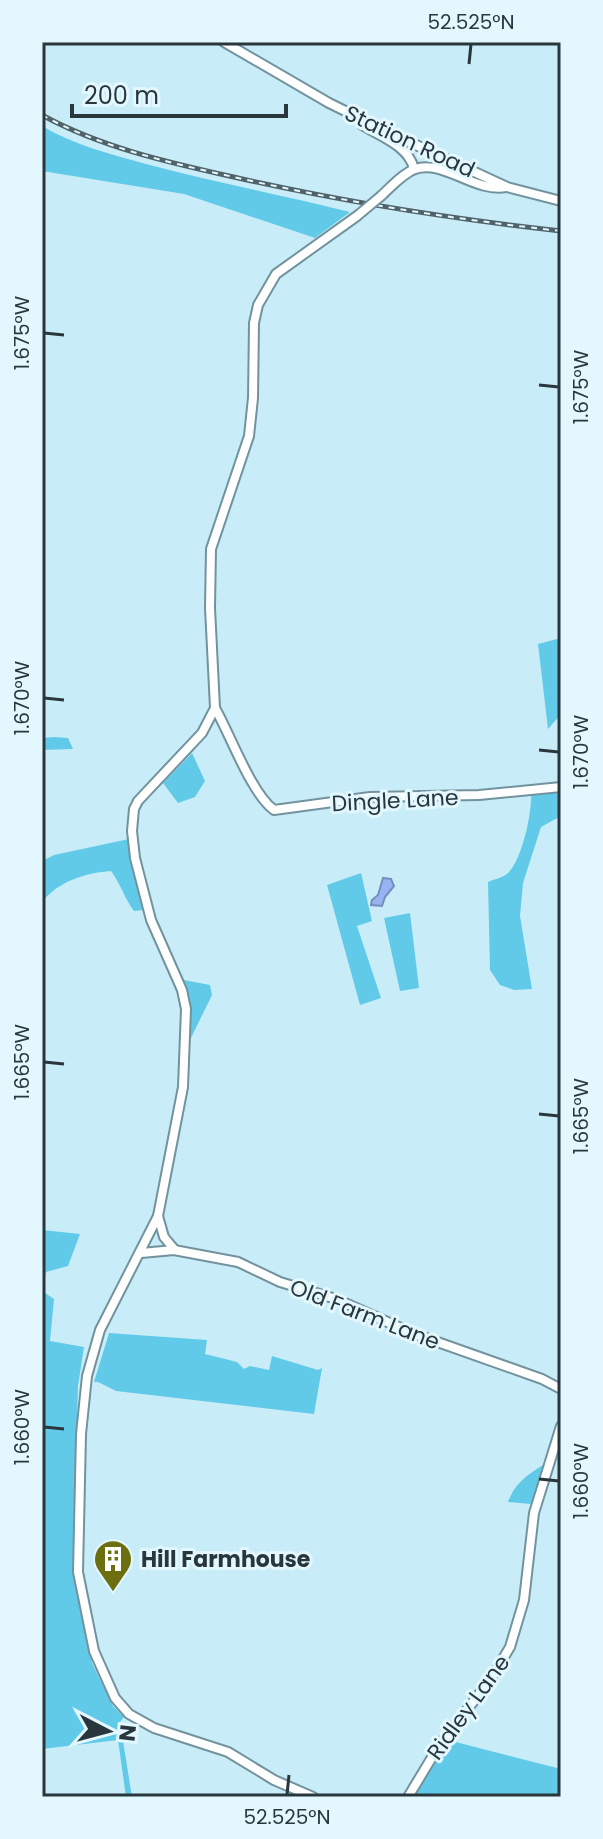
<svg xmlns="http://www.w3.org/2000/svg" width="603" height="1839" font-family="Poppins,sans-serif">
	<style>
		.green { fill: #62cae9 }
		.water { fill: #96b4f2; stroke: #758ebb; stroke-width: 2 }
		.lines { fill: none; stroke-linecap: round; stroke-linejoin: round }
		.minor-casing { stroke: #72939e; stroke-width: 12 }
		.minor { stroke: #fff; stroke-width: 8 }
		.rail-casing { stroke: #50636a; stroke-width: 5 }
		.rail { stroke: #e2f7fe; stroke-width: 2; stroke-dasharray: 6; stroke-linecap: butt }
		.minor-bridge-casing { stroke: #72939e; stroke-width: 12; stroke-linecap: butt }
		.minor-bridge { stroke: #fff; stroke-width: 8 }
		.ticks { fill: none; stroke: #29373c; stroke-width: 3 }
		.labels { text-anchor: middle; stroke-width: 6; stroke-linejoin: round; paint-order: stroke }
		.street-label { font-size: 22px; fill: #29373c; stroke: #e2f7fe }
		.poi-label { font-size: 22px; font-weight: bold; fill: #29373c; stroke: #e2f7fe; text-anchor: start }
		.neatline { fill: none; stroke: #29373c; stroke-width: 3 }
		.ticks-label { font-size: 20px; text-anchor: middle; fill: #29373c }
	</style>
	<rect width="100%" height="100%" fill="#c9edf8"/>
	<g class="green">
		<path d="M 42,126 C 74,145 110,154 146,164 C 214,182 282,195 350,212 L 315,238 L 184,194 L 42,171 Z"/>
		<path d="M 561,638 L 561,714 L 548,729 L 538,644 Z"/>
		<path d="M 54,737 L 68,738 L 73,749 L 42,750 L 42,738 Z"/>
		<path d="M 192,753 L 205,781 L 195,797 L 178,803 L 163,783 Z"/>
		<path d="M 561,791 L 561,816 L 541,827 L 523,883 L 520,916 L 532,989 L 514,990 L 500,985 L 490,970 L 488,882 C 494,879 502,878 507,874 C 522,861 532,813 531,794 Z"/>
		<path d="M 129,839 L 143,910 L 134,911 C 124,898 121,884 111,871 C 85,873 59,881 42,902 L 42,861 L 54,855 Z"/>
		<path d="M 361,873 L 372,921 L 357,926 L 381,998 L 360,1005 L 327,885 Z"/>
		<path d="M 410,913 L 419,988 L 400,991 L 384,918 Z"/>
		<path d="M 184,980 L 210,985 L 212,995 L 190,1040 L 190,1004 Z"/>
		<path d="M 42,1230 L 80,1234 L 68,1266 L 46,1272 L 42,1290 Z"/>
		<path d="M 42,1291 L 54,1299 L 50,1341 L 84,1347 L 78,1386 L 73,1574 L 92,1663 L 113,1706 L 124,1717 L 120,1722 L 132,1797 L 126,1797 L 118,1740 L 42,1749 Z"/>
		<path d="M 109,1333 L 207,1340 L 205,1354 L 237,1362 L 244,1369 L 250,1366 L 269,1370 L 272,1356 L 318,1370 L 322,1368 L 314,1414 L 116,1391 L 98,1382 L 94,1382 Z"/>
		<path d="M 543,1465 L 531,1504 L 508,1502 C 514,1484 527,1475 543,1465 Z"/>
		<path d="M 448,1740 L 561,1769 L 561,1797 L 414,1797 Z"/>
	</g>
	<path class="water" d="M 383,878 L 391,879 L 394,886 L 385,897 L 382,906 L 371,905 L 372,900 L 378,895 Z"/>
	<g class="lines">
		<defs>
			<g id="minor">
				<path d="M 224,42 L 329,103 L 390,133 L 507,187 L 561,201"/>
				<path d="M 362,125 C 380,136 409,146 414,169"/>
				<path d="M 381,196 C 391,187 402,174 415,169 C 443,159 475,193 506,187"/>
				<path d="M 215,708 C 230,734 251,793 274,810 L 370,797 L 479,795 L 561,787"/>
				<path d="M 158,1216 L 164,1237 L 174,1249"/>
				<path d="M 141,1253 L 174,1250 L 238,1262 L 280,1282 L 336,1299 L 412,1333 L 542,1379 L 561,1389"/>
				<path d="M 313,1797 L 274,1780 L 228,1752 L 154,1728 L 129,1714 L 115,1698 L 94,1651 L 78,1572 L 81,1434 L 87,1376 L 100,1330 L 158,1216 L 183,1087 L 186,1009 L 182,990 L 151,920 L 135,858 L 132,831 L 134,809 L 138,801 L 202,733 L 215,708 L 210,608 L 211,549 L 249,436 L 253,398 L 254,323 L 258,305 L 276,274 L 357,216"/>
				<path d="M 408,1797 L 440,1744 L 491,1679 L 510,1647 L 524,1600 L 534,1513 L 561,1426"/>
			</g>
		</defs>
		<use href="#minor" class="minor-casing"/>
		<use href="#minor" class="minor"/>
		<defs>
			<path id="rail" d="M 42,115 C 102,148 171,163 238,178 C 345,202 452,219 561,231"/>
		</defs>
		<use href="#rail" class="rail-casing"/>
		<use href="#rail" class="rail"/>
		<defs>
			<path id="minor-bridge" d="M 357,216 L 381,196"/>
		</defs>
		<use href="#minor-bridge" class="minor-bridge-casing"/>
		<use href="#minor-bridge" class="minor-bridge"/>
	</g>
	<path class="ticks" d="M 469,64 L 471,44M 44,333 L 64,335M 539,385 L 559,387M 44,698 L 64,700M 539,750 L 559,752M 44,1062 L 64,1064M 539,1114 L 559,1116M 44,1427 L 64,1429M 539,1479 L 559,1481M 287,1795 L 289,1775"/>
	<defs>
		<symbol id="building-pin" viewBox="-11 -11 22 30"><path d="M0 17L-7.5 6A9.5 9.5 0 1 1 7.5 6Z" fill="#6d6e10" stroke="#e2f7fe"/><path d="M-4-6H4V6H1V3H-1V6H-4ZM-2.5-4.3h1.7v1.8h-1.7ZM.8-4.3h1.7v1.8H.8ZM-2.5-1h1.7V.8h-1.7ZM.8-1h1.7V.8H.8Z" fill="#fff"/></symbol>
	</defs>
	<g fill-rule="evenodd">
		<use href="#building-pin" x="91" y="1537" width="44" height="60"/>
	</g>
	<g class="labels">
		<g class="street-label">
			<text transform="translate(410 141) rotate(25)" y="8">Station Road</text>
			<text transform="translate(395 800) rotate(-3)" y="8">Dingle Lane</text>
			<text transform="translate(365 1314) rotate(21)" y="8">Old Farm Lane</text>
			<text transform="translate(468 1707) rotate(-54)" y="8">Ridley Lane</text>
		</g>
		<g class="poi-label">
			<text x="141" y="1567">Hill Farmhouse</text>
		</g>
	</g>
	<rect width="603" height="1839" fill="none" stroke="#e2f7fe" stroke-width="88"/>
	<g transform="translate(108 1731) rotate(96)" stroke="#e2f7fe" stroke-width="6" paint-order="stroke">
	<path d="M0-6L14 30L0 20L-14 30Z" fill="#29373c"/>
	<text y="-12" font-size="22" font-weight="bold" text-anchor="middle" fill="#29373c">N</text>
	</g>
	<path d="M72 104v12h214v-12" fill="none" stroke="#29373c" stroke-width="4"/>
	<text x="84" y="104" font-size="24" fill="#29373c" stroke="#e2f7fe" stroke-width="6" paint-order="stroke">200 m</text>
	<rect x="44" y="44" width="515" height="1751" class="neatline"/>
	<g class="ticks-label">
		<text x="471" y="29">52.525°N</text>
		<text transform="translate(22 333) rotate(-90)" y="7">1.675°W</text>
		<text transform="translate(581 387) rotate(-90)" y="7">1.675°W</text>
		<text transform="translate(22 698) rotate(-90)" y="7">1.670°W</text>
		<text transform="translate(581 752) rotate(-90)" y="7">1.670°W</text>
		<text transform="translate(22 1062) rotate(-90)" y="7">1.665°W</text>
		<text transform="translate(581 1116) rotate(-90)" y="7">1.665°W</text>
		<text transform="translate(22 1427) rotate(-90)" y="7">1.660°W</text>
		<text transform="translate(581 1481) rotate(-90)" y="7">1.660°W</text>
		<text x="287" y="1824">52.525°N</text>
	</g>
</svg>
